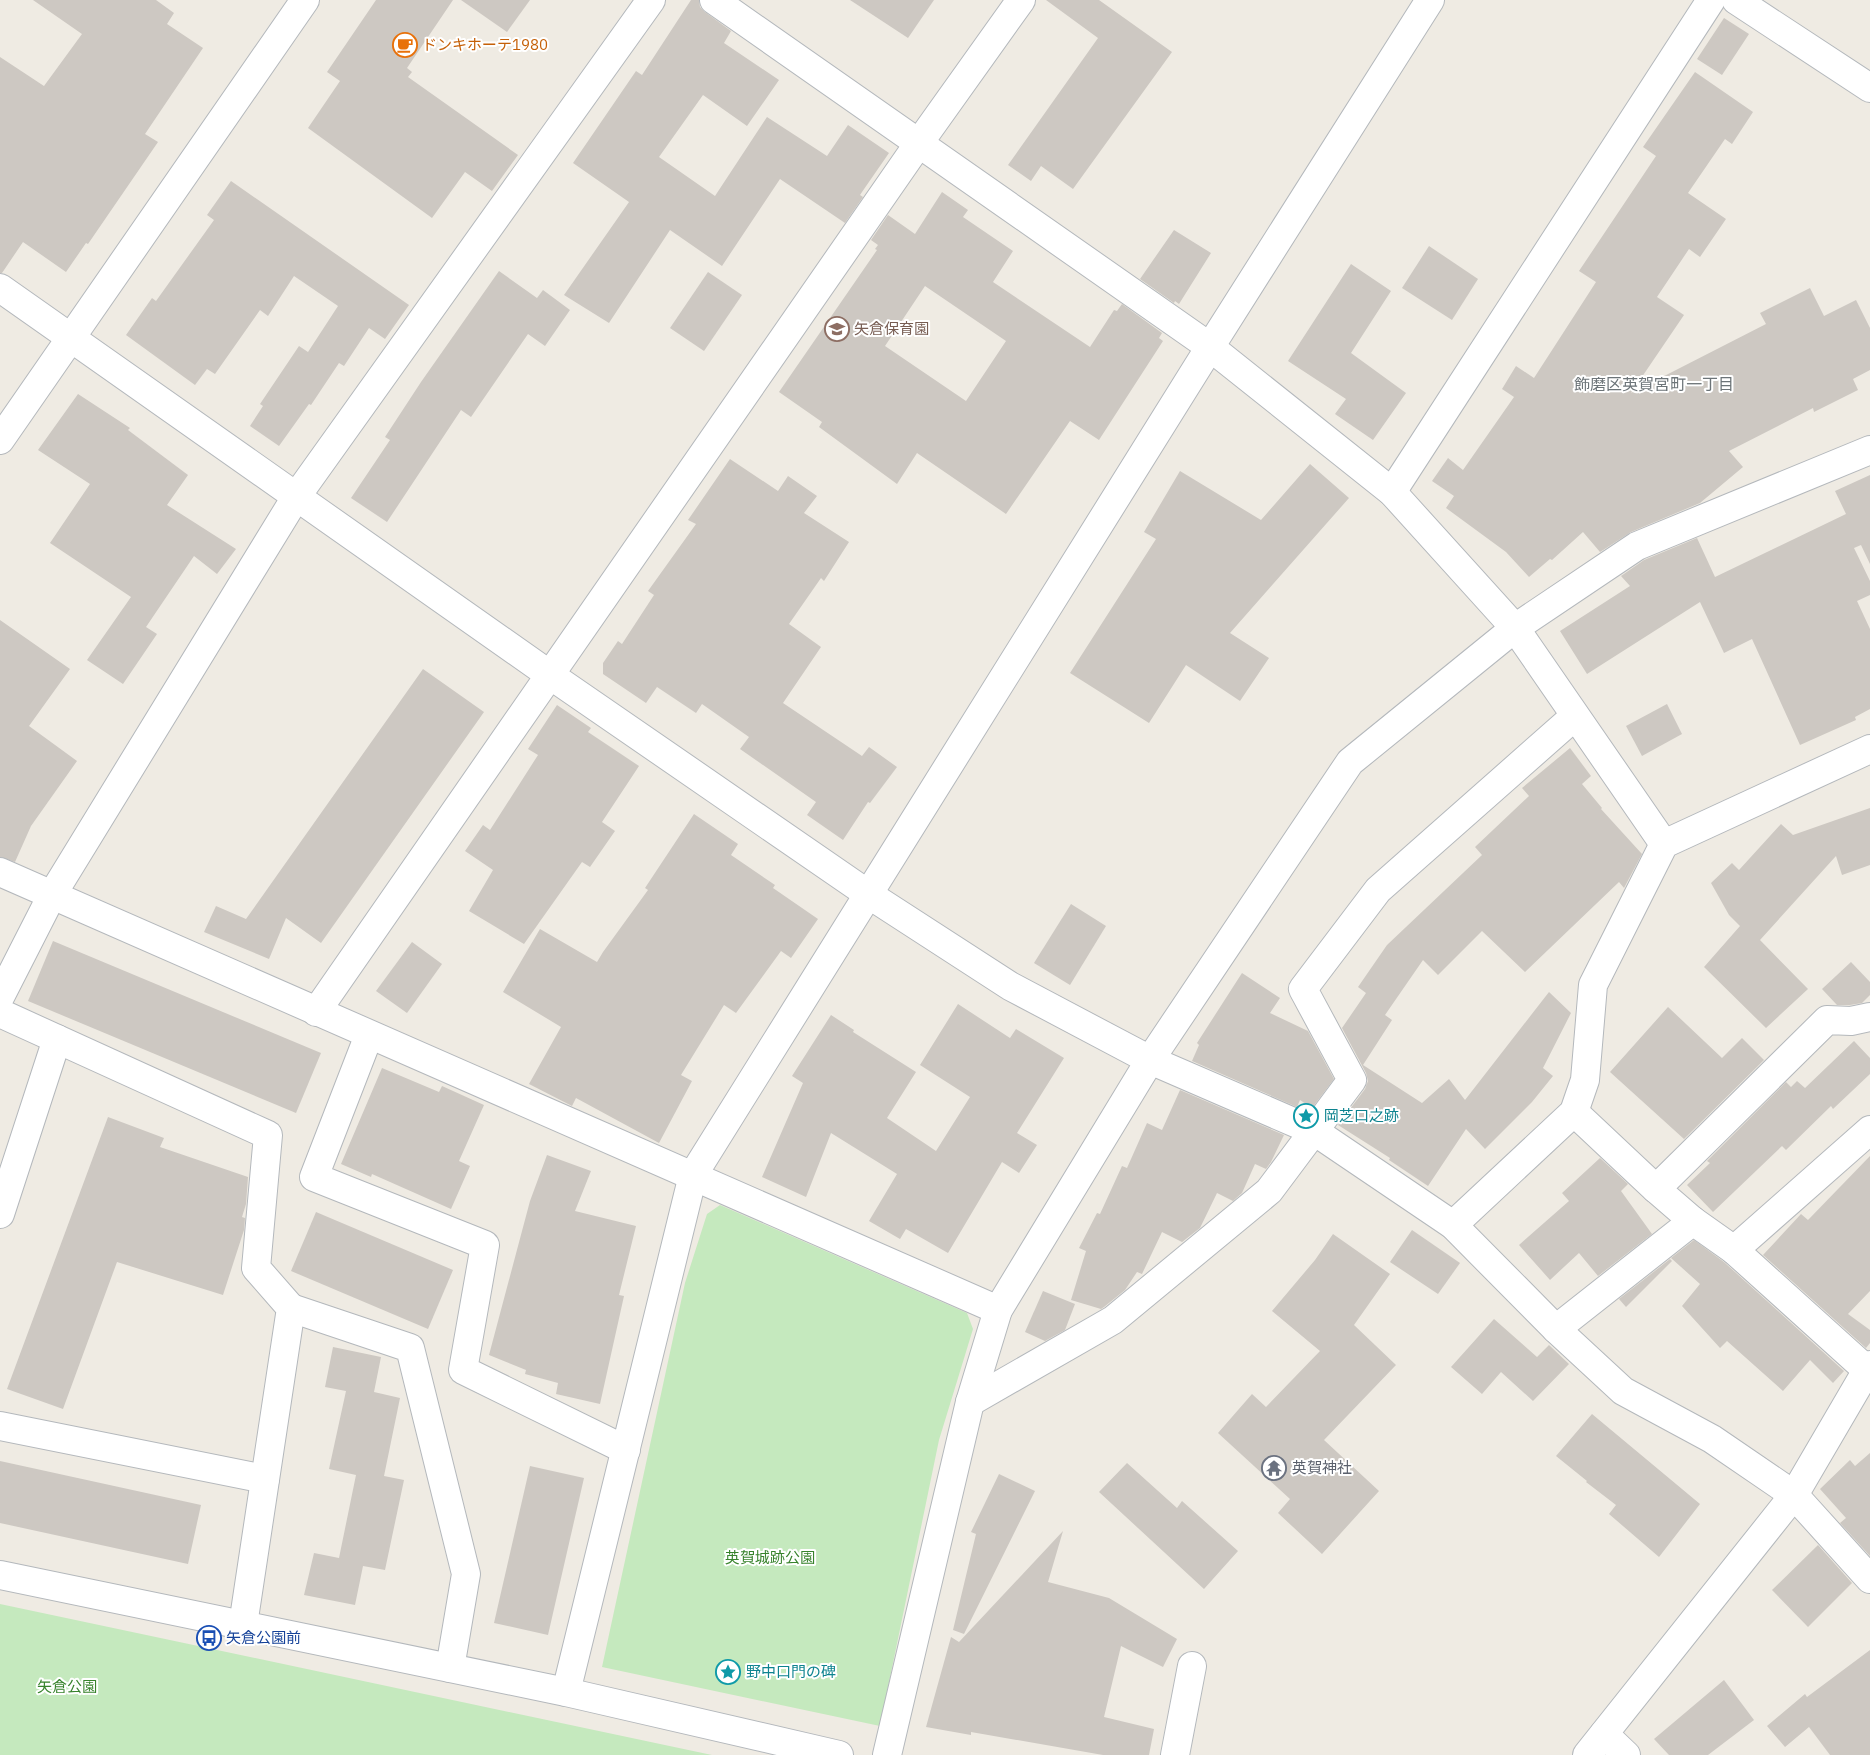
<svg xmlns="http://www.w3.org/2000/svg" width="1870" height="1755" font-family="'IBM Plex Sans','Noto Sans JP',sans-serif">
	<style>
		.green { fill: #c5e9be }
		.building { fill: #cdc8c2; fill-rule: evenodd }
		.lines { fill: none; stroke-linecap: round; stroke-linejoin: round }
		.minor-casing { stroke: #b4b8bc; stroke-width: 30 }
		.tertiary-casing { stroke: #b4b8bc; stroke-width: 30 }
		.minor { stroke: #fff; stroke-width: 28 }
		.tertiary { stroke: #fff; stroke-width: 28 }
		.labels { text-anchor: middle; stroke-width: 4; stroke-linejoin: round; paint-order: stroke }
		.food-label { font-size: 15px; fill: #c56008; stroke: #fff; text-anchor: start }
		.education-label { font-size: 15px; fill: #785e54; stroke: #fff; text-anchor: start }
		.culture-label { font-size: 15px; fill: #0d838f; stroke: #fff; text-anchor: start }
		.worship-label { font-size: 15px; fill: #5b616d; stroke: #fff; text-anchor: start }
		.park-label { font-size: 15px; fill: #38832d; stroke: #fff }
		.transit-label { font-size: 15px; fill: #164399; stroke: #fff; text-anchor: start }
		.neighbourhood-label { font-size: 16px; fill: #6c7478; stroke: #fff }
	</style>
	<rect width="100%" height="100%" fill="#efebe3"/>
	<g class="green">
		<path d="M 720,1205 L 967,1313 L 973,1329 L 939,1440 L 880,1726 L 602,1667 L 685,1283 L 707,1214 Z"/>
		<path d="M 0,1604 L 712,1755 L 0,1755 Z"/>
	</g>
	<g class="building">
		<path d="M 33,0 L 156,0 L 174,13 L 167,24 L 203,48 L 145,134 L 158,142 L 88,244 L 86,243 L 66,272 L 23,242 L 2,273 L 0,273 L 0,57 L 44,86 L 82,34 Z"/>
		<path d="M 376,0 L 453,0 L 407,68 L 412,72 L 408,77 L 518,155 L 492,191 L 465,172 L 432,218 L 308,128 L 340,81 L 327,72 Z"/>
		<path d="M 461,0 L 530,0 L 507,32 Z"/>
		<path d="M 691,0 L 699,0 L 700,7 L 705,12 L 731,31 L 724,43 L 779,80 L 747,126 L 703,95 L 659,157 L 715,196 L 767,117 L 827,156 L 848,125 L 889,153 L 862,192 L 860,195 L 863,197 L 845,223 L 780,179 L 722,266 L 670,230 L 609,323 L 564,295 L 629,202 L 573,163 L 636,71 L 642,75 Z"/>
		<path d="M 850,0 L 934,0 L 908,38 Z"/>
		<path d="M 1046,0 L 1099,0 L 1172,52 L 1073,189 L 1041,166 L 1031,181 L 1008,165 L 1098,38 Z"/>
		<path d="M 1724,18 L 1749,34 L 1722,75 L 1697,59 Z"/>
		<path d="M 1695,72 L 1753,112 L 1732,144 L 1725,139 L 1688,193 L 1726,219 L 1700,257 L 1689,249 L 1657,297 L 1684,315 L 1631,393 L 1766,324 L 1760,313 L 1810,288 L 1824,316 L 1856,300 L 1870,328 L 1870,370 L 1853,379 L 1858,390 L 1814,412 L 1813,408 L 1729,451 L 1743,467 L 1700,503 L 1631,532 L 1600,552 L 1583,532 L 1552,560 L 1550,559 L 1529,577 L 1506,552 L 1446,508 L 1454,496 L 1432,481 L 1448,458 L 1463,470 L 1514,397 L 1502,389 L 1516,366 L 1534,378 L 1596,282 L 1579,271 L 1656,156 L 1643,147 Z"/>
		<path d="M 231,181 L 409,305 L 385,339 L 369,328 L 344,366 L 339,363 L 311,405 L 309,404 L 279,446 L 250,426 L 263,406 L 260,404 L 299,346 L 308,352 L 338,306 L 294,276 L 268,316 L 260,310 L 215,374 L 207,369 L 195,385 L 126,335 L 152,298 L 156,301 L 214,220 L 207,215 Z"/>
		<path d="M 942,192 L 968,210 L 963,217 L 1013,251 L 993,282 L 1090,347 L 1114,310 L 1117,311 L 1122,304 L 1162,333 L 1159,338 L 1163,341 L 1099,440 L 1070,421 L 1006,514 L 917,453 L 897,484 L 819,427 L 822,422 L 779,392 L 877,250 L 875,249 L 878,245 L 871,240 L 888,215 L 915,234 ZM 925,286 L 1006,341 L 966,401 L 885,346 Z"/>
		<path d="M 1174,230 L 1211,253 L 1179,304 L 1175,301 L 1174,303 L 1140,279 Z"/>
		<path d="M 1429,246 L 1478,279 L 1452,320 L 1402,288 Z"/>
		<path d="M 1351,264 L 1391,291 L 1351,353 L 1406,393 L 1373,440 L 1335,414 L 1346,399 L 1288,361 Z"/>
		<path d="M 499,271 L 537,298 L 543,290 L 570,310 L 545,346 L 528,334 L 471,417 L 461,410 L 387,522 L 351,498 L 390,440 L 385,437 L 421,382 Z"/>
		<path d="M 708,272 L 742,295 L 704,351 L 670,328 Z"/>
		<path d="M 78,394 L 130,428 L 128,430 L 188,475 L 167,505 L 236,549 L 217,574 L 194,556 L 146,627 L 157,634 L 123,684 L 87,660 L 131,597 L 50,543 L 90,484 L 38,450 Z"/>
		<path d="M 730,459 L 778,491 L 788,476 L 817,496 L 804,513 L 849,542 L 824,581 L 821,578 L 789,624 L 821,647 L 783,703 L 862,756 L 869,747 L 897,767 L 870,803 L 868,802 L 843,840 L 807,815 L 816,802 L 740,749 L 749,737 L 702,704 L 696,713 L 657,687 L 646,703 L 603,674 L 603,663 L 618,641 L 622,644 L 654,595 L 648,591 L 696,524 L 688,520 Z"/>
		<path d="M 1310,464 L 1349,498 L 1230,633 L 1269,658 L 1240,701 L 1186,665 L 1149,723 L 1070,673 L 1156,539 L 1144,532 L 1180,471 L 1261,520 Z"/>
		<path d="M 1870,475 L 1870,564 L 1861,545 L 1854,548 L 1870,581 L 1870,595 L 1857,601 L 1870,629 L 1870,709 L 1855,717 L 1856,720 L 1800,745 L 1752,639 L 1724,653 L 1700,602 L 1587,674 L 1560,631 L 1630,586 L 1621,576 L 1644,560 L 1697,538 L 1715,577 L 1846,514 L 1835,491 Z"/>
		<path d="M 0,620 L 70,669 L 29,726 L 77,761 L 31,826 L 15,862 L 0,857 Z"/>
		<path d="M 423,669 L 484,712 L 321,943 L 286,918 L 269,959 L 204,932 L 216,906 L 246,919 Z"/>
		<path d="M 1667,704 L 1682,734 L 1642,756 L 1626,726 Z"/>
		<path d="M 557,705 L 591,728 L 588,732 L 639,766 L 602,822 L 615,831 L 590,867 L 582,862 L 524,944 L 469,911 L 493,870 L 465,851 L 483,825 L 490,830 L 538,755 L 528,749 Z"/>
		<path d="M 1570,748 L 1591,776 L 1582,784 L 1602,808 L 1601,809 L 1642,854 L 1624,888 L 1619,882 L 1525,972 L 1482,931 L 1438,975 L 1423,960 L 1385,1015 L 1392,1020 L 1363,1065 L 1422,1103 L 1449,1079 L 1465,1100 L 1549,992 L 1571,1013 L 1543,1068 L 1553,1076 L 1532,1102 L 1485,1149 L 1466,1129 L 1428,1186 L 1389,1160 L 1390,1158 L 1338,1125 L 1365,1089 L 1368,1081 L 1366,1073 L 1342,1028 L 1366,993 L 1358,987 L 1387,945 L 1482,855 L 1475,847 L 1529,796 L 1522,788 Z"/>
		<path d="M 1870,808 L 1870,865 L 1842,875 L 1836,856 L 1760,940 L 1808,989 L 1766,1028 L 1704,967 L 1740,926 L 1729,915 L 1711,883 L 1732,863 L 1739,870 L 1781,824 L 1793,835 Z"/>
		<path d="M 694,814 L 738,844 L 731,855 L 775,885 L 773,888 L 818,919 L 791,958 L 781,951 L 736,1013 L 724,1005 L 681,1075 L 692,1081 L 659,1143 L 576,1098 L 572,1106 L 529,1084 L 561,1027 L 503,992 L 540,929 L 597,962 L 603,952 L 648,890 L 645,888 Z"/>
		<path d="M 1071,904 L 1106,926 L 1070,985 L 1034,963 Z"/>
		<path d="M 53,941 L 321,1053 L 296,1113 L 28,1001 Z"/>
		<path d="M 412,942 L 442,964 L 407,1013 L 376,991 Z"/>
		<path d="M 1851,962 L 1870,982 L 1870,995 L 1862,1003 L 1850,1005 L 1837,1005 L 1822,989 Z"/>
		<path d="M 1242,973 L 1280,998 L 1270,1013 L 1308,1031 L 1334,1079 L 1312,1108 L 1300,1100 L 1297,1107 L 1192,1061 L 1199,1045 L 1197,1043 Z"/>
		<path d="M 958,1004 L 1010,1038 L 1016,1029 L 1064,1058 L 1017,1133 L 1037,1145 L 1019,1173 L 1002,1162 L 948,1253 L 906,1229 L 900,1239 L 869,1221 L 897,1174 L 831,1133 L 806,1197 L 762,1177 L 803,1083 L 792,1076 L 831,1015 L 854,1030 L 853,1032 L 916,1072 L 887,1118 L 936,1151 L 970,1097 L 920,1065 Z"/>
		<path d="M 1668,1007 L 1722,1058 L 1742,1038 L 1764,1060 L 1684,1139 L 1610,1072 Z"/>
		<path d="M 1854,1041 L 1870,1058 L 1870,1074 L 1833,1109 L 1831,1106 L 1786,1150 L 1782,1146 L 1713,1212 L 1687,1185 L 1710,1163 L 1707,1161 L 1786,1082 L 1791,1087 L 1797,1081 L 1805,1088 Z"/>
		<path d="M 382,1068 L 439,1092 L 442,1086 L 484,1105 L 459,1161 L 470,1166 L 451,1209 L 372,1174 L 371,1177 L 341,1164 Z"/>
		<path d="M 1180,1090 L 1284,1135 L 1271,1162 L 1266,1169 L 1255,1164 L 1242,1193 L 1233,1201 L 1217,1193 L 1200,1228 L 1182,1242 L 1162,1232 L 1142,1274 L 1137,1272 L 1125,1290 L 1104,1307 L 1101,1309 L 1071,1300 L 1086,1251 L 1079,1248 L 1097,1213 L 1100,1214 L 1122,1166 L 1127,1168 L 1147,1123 L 1162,1130 Z"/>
		<path d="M 108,1117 L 164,1138 L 160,1147 L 248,1177 L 246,1204 L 242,1217 L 245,1218 L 244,1230 L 223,1295 L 117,1262 L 63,1409 L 7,1389 Z"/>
		<path d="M 547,1155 L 591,1171 L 575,1211 L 636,1226 L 619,1295 L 624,1296 L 600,1404 L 556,1394 L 558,1383 L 525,1374 L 526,1370 L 489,1355 L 530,1201 Z"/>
		<path d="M 1870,1156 L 1870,1291 L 1848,1314 L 1870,1330 L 1870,1343 L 1866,1348 L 1763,1255 L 1801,1214 L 1808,1220 Z"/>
		<path d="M 1600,1158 L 1628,1184 L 1621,1191 L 1652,1234 L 1598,1276 L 1579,1253 L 1550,1280 L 1519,1245 L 1569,1201 L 1562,1193 Z"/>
		<path d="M 316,1212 L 453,1270 L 428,1329 L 291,1271 Z"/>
		<path d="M 1412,1230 L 1460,1263 L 1438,1294 L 1390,1262 Z"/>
		<path d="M 1333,1234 L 1390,1274 L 1354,1325 L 1396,1365 L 1324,1440 L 1379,1491 L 1322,1554 L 1278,1513 L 1290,1499 L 1218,1433 L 1252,1394 L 1266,1407 L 1320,1351 L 1272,1311 L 1315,1260 Z"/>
		<path d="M 1694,1240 L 1724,1262 L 1844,1371 L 1833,1383 L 1810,1360 L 1783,1391 L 1727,1341 L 1720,1348 L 1682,1306 L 1700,1284 L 1671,1258 Z"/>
		<path d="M 1670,1259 L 1672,1261 L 1626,1307 L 1619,1299 Z"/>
		<path d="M 1043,1291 L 1075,1304 L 1065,1330 L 1045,1341 L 1025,1332 Z"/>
		<path d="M 1494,1319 L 1537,1357 L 1549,1345 L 1569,1364 L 1533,1401 L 1501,1372 L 1482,1394 L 1451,1367 Z"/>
		<path d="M 333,1347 L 381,1357 L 374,1392 L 400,1398 L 384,1476 L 404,1480 L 385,1570 L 363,1566 L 355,1605 L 304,1595 L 314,1553 L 339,1558 L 356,1475 L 329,1469 L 346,1391 L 325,1387 Z"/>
		<path d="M 1592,1414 L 1700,1504 L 1659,1557 L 1609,1514 L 1616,1505 L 1586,1482 L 1587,1481 L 1556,1456 Z"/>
		<path d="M 1870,1453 L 1870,1556 L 1840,1523 L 1846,1518 L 1820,1489 L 1850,1460 L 1855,1466 Z"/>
		<path d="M 0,1461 L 201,1505 L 188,1564 L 0,1523 Z"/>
		<path d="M 1127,1463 L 1177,1508 L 1182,1501 L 1238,1551 L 1204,1589 L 1099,1492 Z"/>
		<path d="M 530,1466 L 584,1478 L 548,1635 L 494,1623 Z"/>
		<path d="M 999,1474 L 1035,1491 L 964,1634 L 953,1630 L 976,1534 L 971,1532 Z"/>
		<path d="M 1063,1531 L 1048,1582 L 1109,1598 L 1177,1639 L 1163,1667 L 1121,1646 L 1104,1717 L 1154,1729 L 1149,1755 L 1103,1755 L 971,1732 L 971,1735 L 926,1727 L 951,1637 L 959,1642 Z"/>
		<path d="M 1818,1545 L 1852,1583 L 1808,1627 L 1772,1590 Z"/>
		<path d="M 1870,1650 L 1870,1755 L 1830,1755 L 1809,1727 L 1785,1747 L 1767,1726 L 1805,1694 L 1807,1697 Z"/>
		<path d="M 1724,1680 L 1754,1720 L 1708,1755 L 1669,1755 L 1654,1739 Z"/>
	</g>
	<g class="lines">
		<defs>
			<g id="minor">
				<path d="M 714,0 L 1210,347 L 1392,492 L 1515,628 L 1664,844"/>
				<path d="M 1736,0 L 1870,88"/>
				<path d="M 0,288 L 550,675 L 868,894 L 1010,986 L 1150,1060 L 1314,1131 L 1453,1225 L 1556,1329 L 1623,1391 L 1712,1439 L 1794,1495 L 1870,1579"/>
				<path d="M 0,440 L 305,0"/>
				<path d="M 1392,492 L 1711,0"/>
				<path d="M 0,872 L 998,1310"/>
				<path d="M 0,997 L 52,895 L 296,497 L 651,0"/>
				<path d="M 316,1012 L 919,143 L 1021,0"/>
				<path d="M 0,1013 L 268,1135 L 256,1268 L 291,1308 L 243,1625"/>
				<path d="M 369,1035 L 314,1177 L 485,1245 L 463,1370 L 626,1450"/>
				<path d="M 1574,1112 L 1656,1189 L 1693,1221 L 1734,1250 L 1867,1370"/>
				<path d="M 1656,1189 L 1827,1020 L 1851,1021 L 1870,1017"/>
				<path d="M 0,1214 L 57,1039"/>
				<path d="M 1453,1225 L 1574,1112 L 1585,1080 L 1593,985 L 1664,844 L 1870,749"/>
				<path d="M 1734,1250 L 1870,1130"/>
				<path d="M 291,1308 L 410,1348 L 466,1574 L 450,1668"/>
				<path d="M 1556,1329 L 1693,1221"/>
				<path d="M 970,1402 L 1113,1320 L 1269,1191 L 1352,1080 L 1303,989 L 1378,890 L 1575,716"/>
				<path d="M 0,1426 L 265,1479"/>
				<path d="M 0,1575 L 566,1692 L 839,1755"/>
				<path d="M 1604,1734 L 1626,1755"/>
				<path d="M 887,1755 L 970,1402 L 998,1310 L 1150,1060 L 1350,762 L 1515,628 L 1637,546 L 1870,450"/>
				<path d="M 1175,1755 L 1192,1666"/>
				<path d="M 1587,1755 L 1794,1495 L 1870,1365"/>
			</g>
			<path id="tertiary" d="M 566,1692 L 693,1175 L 1210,347 L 1430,0"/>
		</defs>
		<use href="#minor" class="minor-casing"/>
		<use href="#tertiary" class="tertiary-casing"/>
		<use href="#minor" class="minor"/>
		<use href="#tertiary" class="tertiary"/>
	</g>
	<defs>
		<symbol id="cafe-ring" viewBox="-11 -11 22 22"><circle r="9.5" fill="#fff" stroke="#e8710a" stroke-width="1.5"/><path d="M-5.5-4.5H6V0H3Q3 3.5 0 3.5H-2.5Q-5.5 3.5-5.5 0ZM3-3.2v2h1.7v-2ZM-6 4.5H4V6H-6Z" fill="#e8710a"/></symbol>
		<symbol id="school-ring" viewBox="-11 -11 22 22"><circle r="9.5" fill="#fff" stroke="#8d6e63" stroke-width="1.5"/><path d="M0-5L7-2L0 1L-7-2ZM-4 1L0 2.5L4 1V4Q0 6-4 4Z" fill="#8d6e63"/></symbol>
		<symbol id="sight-ring" viewBox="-11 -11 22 22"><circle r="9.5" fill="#fff" stroke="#0f9aa8" stroke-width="1.5"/><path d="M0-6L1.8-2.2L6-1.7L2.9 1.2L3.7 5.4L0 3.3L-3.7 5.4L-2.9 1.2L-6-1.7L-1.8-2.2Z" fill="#0f9aa8"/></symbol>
		<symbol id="temple-ring" viewBox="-11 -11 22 22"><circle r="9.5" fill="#fff" stroke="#6b7280" stroke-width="1.5"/><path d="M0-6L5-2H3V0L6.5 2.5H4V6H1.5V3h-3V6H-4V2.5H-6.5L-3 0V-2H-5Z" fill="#6b7280"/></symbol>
		<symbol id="bus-ring" viewBox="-11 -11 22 22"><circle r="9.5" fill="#fff" stroke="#1a4fb4" stroke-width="1.5"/><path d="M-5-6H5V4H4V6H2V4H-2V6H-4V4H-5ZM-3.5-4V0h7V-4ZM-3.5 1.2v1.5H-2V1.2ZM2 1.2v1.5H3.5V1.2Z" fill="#1a4fb4"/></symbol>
	</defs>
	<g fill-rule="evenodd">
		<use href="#cafe-ring" x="391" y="31" width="28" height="28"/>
		<use href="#school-ring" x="823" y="315" width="28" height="28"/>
		<use href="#sight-ring" x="1292" y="1102" width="28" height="28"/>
		<use href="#temple-ring" x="1260" y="1454" width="28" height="28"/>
		<use href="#bus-ring" x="195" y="1624" width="28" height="28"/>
		<use href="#sight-ring" x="714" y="1658" width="28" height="28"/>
	</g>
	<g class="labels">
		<g class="food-label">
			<text x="422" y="50">ドンキホーテ1980</text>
		</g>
		<g class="education-label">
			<text x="854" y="334">矢倉保育園</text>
		</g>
		<g class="culture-label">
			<text x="1324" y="1121">岡芝口之跡</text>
			<text x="746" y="1677">野中口門の碑</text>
		</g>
		<g class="worship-label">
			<text x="1292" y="1473">英賀神社</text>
		</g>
		<g class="park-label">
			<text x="770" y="1563">英賀城跡公園</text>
			<text x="67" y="1692">矢倉公園</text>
		</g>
		<g class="transit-label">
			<text x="226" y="1643">矢倉公園前</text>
		</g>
		<g class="neighbourhood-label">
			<text x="1654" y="390">飾磨区英賀宮町一丁目</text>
		</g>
	</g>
</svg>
